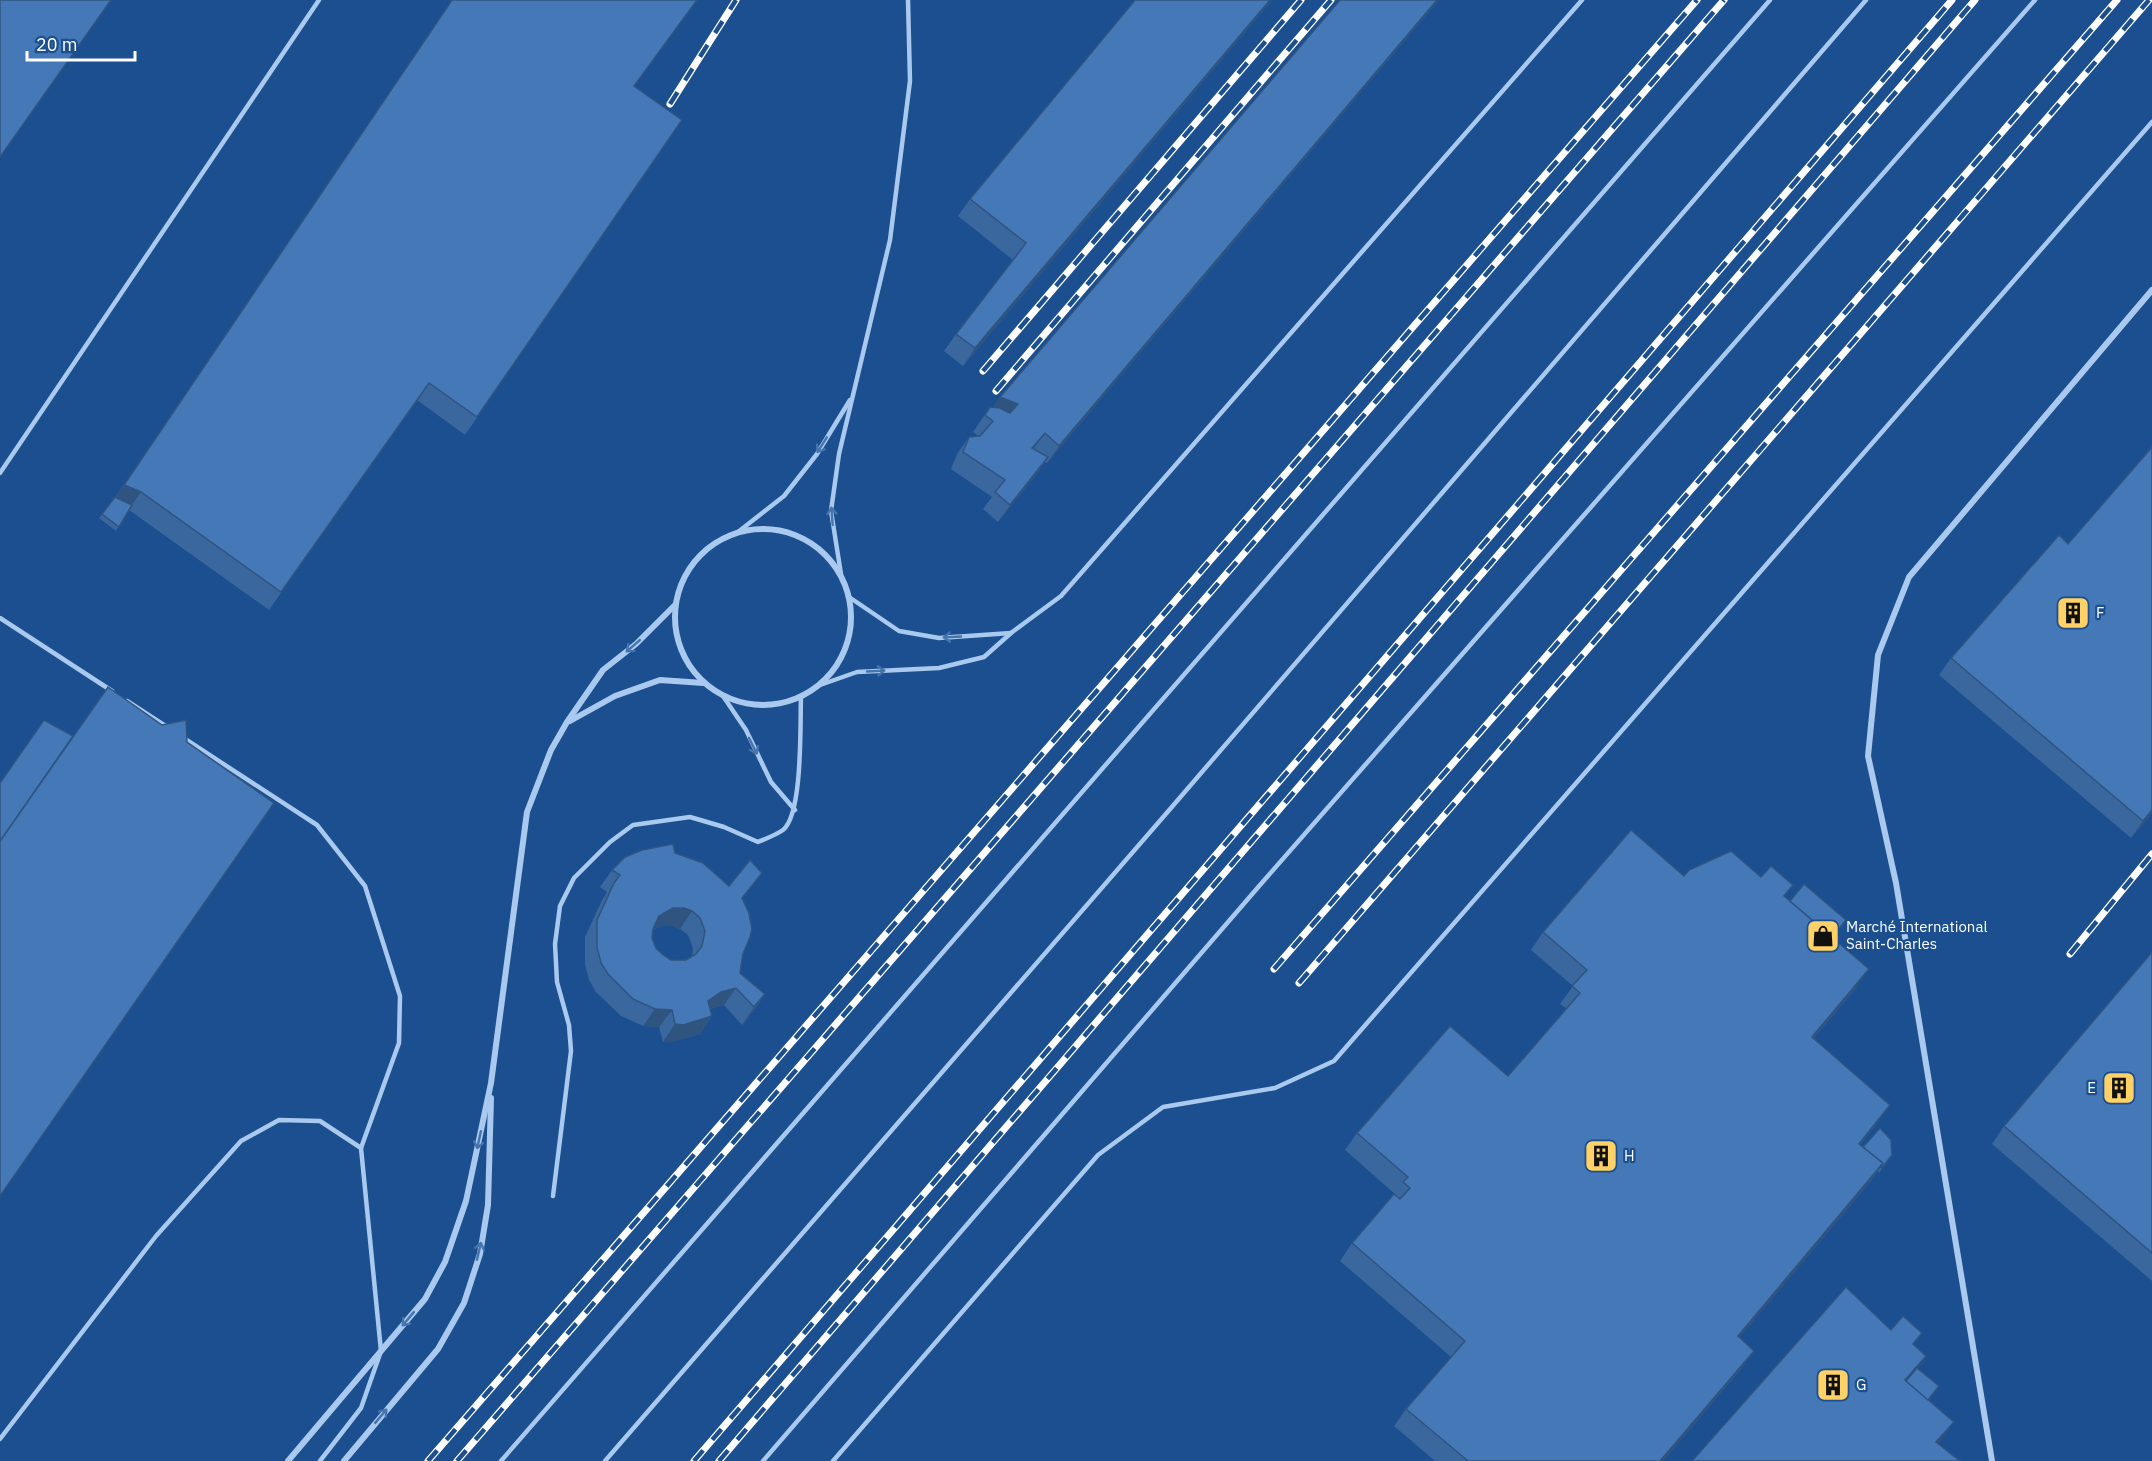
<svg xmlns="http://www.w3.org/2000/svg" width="2152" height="1461" font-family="'IBM Plex Sans',sans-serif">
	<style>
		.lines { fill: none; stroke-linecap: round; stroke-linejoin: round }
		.service { stroke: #a9c9ee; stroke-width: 4.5 }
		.minor { stroke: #a9c9ee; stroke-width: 6 }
		.rail-casing { stroke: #fff; stroke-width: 7 }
		.rail { stroke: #1b4f8f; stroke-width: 4.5; stroke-dasharray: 14; stroke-linecap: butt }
		.wall { fill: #3a679d; fill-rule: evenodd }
		.shaded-wall { fill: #305480 }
		.building { fill: #4478b7; stroke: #305480; stroke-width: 1.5; fill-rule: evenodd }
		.oneway { stroke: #4674ac }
		.labels { text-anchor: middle; stroke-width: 4.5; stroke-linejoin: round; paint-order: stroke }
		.poi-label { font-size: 15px; fill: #fff; stroke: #1b4f8f; text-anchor: start }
	</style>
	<rect width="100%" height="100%" fill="#1b4f8f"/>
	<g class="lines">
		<g class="service">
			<path d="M 0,473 L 319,0"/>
			<path d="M 738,532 L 784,496 L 817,454 L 850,400"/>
			<path d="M 841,574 L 831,511 L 839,454 L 890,240 L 910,81 L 908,0"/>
			<path d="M 849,597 L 899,631 L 939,638 L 1011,633"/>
			<path d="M 0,618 L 112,691"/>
			<path d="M 820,685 L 857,672 L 939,668 L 984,657 L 1011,633 L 1061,596 L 1582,0"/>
			<path d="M 723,696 L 746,730 L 771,782 L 795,810"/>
			<path d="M 127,701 L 167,727"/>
			<path d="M 182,737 L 317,825 L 365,886 L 400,996 L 399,1043 L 361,1148"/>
			<path d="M 553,1196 L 571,1051 L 569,1025 L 557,982 L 555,944 L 560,906 L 574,878 L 610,842 L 633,825 L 690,817 L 724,827 L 758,842 C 765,839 776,835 783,830 C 803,814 800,724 801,697"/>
			<path d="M 0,1439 L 156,1236 L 241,1141 L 279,1120 L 320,1121 L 361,1148 L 381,1351 L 361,1408 L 320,1461"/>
			<path d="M 501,1461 L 1770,0"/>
			<path d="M 605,1461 L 1171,808 L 1866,0"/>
			<path d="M 763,1461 L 1260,885 L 2035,0"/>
			<path d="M 833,1461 L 1098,1155 L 1163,1107 L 1275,1088 L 1334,1061 L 2152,122"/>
		</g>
		<g class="minor">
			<circle cx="763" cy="617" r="88"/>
			<path d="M 570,721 L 615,696 L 660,680 L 703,683"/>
			<path d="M 288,1461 L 425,1299 L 445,1262 L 466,1201 L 491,1083 L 527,812 L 551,750 L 567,722 L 603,670 L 636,644 L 675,605"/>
			<path d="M 344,1461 L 438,1349 L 464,1303 L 480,1254 L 488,1205 L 491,1098"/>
			<path d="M 1992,1461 L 1896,883 L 1868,756 L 1878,655 L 1909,577 L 2152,290"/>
		</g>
		<defs>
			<g id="rail">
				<path d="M 670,104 L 736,0"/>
				<path d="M 983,371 L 1301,0"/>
				<path d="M 996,391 L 1331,0"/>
				<path d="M 2070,954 L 2152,854"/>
				<path d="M 1274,969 L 2117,0"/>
				<path d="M 1299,983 L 2149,0"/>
				<path d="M 428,1461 L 1697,0"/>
				<path d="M 457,1461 L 1724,0"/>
				<path d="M 694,1461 L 1952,0"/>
				<path d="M 719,1461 L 1975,0"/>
			</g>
		</defs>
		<use href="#rail" class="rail-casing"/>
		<use href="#rail" class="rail"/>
	</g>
	<g class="wall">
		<path d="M 452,0 L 634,87 L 682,120 L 465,435 L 417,400 L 269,610 L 129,510 L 116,531 L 99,518 L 114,499 Z"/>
		<path d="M 1272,0 L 963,366 L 944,351 L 956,334 L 1013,260 L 958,216 L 970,199 Z"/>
		<path d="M 1439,0 L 1047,463 L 1045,462 L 1036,475 L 998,522 L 983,509 L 992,497 L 951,469 L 957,454 L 969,437 L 978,436 L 973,432 L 990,407 L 993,407 L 1000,397 Z"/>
		<path d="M 2152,447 L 2152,813 L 2131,838 L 1939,675 L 1951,658 L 2068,544 Z"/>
		<path d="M 675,853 L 743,899 L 743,954 L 740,973 L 765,994 L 753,1012 L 742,1025 L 724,1005 L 710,1009 L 712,1016 L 700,1034 L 671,1042 L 663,1042 L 659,1027 L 643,1026 L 621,1016 L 596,992 L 589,980 L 585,965 L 585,937 L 602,900 L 607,892 L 600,887 L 612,870 ZM 661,926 L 672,926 L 680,929 L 688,935 L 693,948 L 692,956 L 686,960 L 671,960 L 662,954 L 656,948 L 652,938 L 653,930 Z"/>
		<path d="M 1684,876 L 1785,897 L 1790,901 L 1846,920 L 1832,938 L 1857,987 L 1813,1039 L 1878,1122 L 1860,1145 L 1863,1147 L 1892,1155 L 1879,1173 L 1878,1171 L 1871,1181 L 1739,1338 L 1742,1368 L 1663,1461 L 1435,1461 L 1394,1426 L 1406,1409 L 1451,1357 L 1340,1261 L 1352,1243 L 1395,1194 L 1345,1150 L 1357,1133 L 1508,1076 L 1567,1009 L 1560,1004 L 1573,986 L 1531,950 L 1543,932 Z"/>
		<path d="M 2152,952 L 2152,1281 L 1992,1144 L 2004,1126 Z"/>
	</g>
	<g class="shaded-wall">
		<path d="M 1270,0 L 1272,0 L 963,366 L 975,348 Z"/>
		<path d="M 1437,0 L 1439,0 L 1047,463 L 1059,446 Z"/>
		<path d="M 1000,397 L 1018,404 L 1006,421 L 988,414 Z"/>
		<path d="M 1045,433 L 1032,451 L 1032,448 Z"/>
		<path d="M 1048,457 L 1036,475 L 998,522 L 1010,505 Z"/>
		<path d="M 124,485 L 141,492 L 129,509 L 112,502 Z"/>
		<path d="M 2152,810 L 2152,813 L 2131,838 L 2143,821 Z"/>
		<path d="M 673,908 L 684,908 L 692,911 L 680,929 L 672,926 L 661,926 L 647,933 L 659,916 Z"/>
		<path d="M 1869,969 L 1857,987 L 1799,1055 L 1812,1037 Z"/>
		<path d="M 736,988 L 724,1005 L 709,1009 L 708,1001 L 721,992 Z"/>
		<path d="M 765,994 L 753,1012 L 742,1025 L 754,1007 Z"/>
		<path d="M 655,1009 L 672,1010 L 659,1027 L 643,1026 Z"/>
		<path d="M 712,1016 L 700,1034 L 671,1042 L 663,1042 L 675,1024 Z"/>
		<path d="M 1890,1105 L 1878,1122 L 1847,1161 L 1859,1144 Z"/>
		<path d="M 1883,1163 L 1871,1181 L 1726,1354 L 1738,1336 Z"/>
		<path d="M 1754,1351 L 1742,1368 L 1663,1461 L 1660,1461 Z"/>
		<path d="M 1926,1356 L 1917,1368 L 1926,1358 L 1923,1363 L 1897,1393 L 1905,1380 Z"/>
		<path d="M 1954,1422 L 1942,1440 L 1924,1460 L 1936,1442 Z"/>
	</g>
	<g class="building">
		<path d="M 0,0 L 111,0 L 0,157 Z"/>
		<path d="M 452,0 L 697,0 L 634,86 L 682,120 L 477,417 L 429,383 L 281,592 L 141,492 L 124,485 Z"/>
		<path d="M 1135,0 L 1270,0 L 975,348 L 956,334 L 1026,243 L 970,199 Z"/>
		<path d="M 1340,0 L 1437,0 L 1059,446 L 1045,433 L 1032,448 L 1048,457 L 1010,505 L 995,492 L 1005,480 L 963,452 L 969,437 L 980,436 L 993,421 L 985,415 L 990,407 L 1000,408 L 1010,413 L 1018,404 L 1000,397 Z"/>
		<path d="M 2152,447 L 2152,810 L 2143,821 L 1951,658 L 2059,535 L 2068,544 Z"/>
		<path d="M 115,497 L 132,505 L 119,527 L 102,514 Z"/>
		<path d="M 108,687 L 162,725 L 186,720 L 187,742 L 274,803 L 0,1196 L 0,841 Z"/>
		<path d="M 44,720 L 73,736 L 0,841 L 0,783 Z"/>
		<path d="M 1631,830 L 1684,876 L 1689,870 L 1731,851 L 1761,877 L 1771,866 L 1793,885 L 1784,896 L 1869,969 L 1812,1037 L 1890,1105 L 1859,1144 L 1883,1163 L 1738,1336 L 1754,1351 L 1660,1461 L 1468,1461 L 1406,1409 L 1465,1341 L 1352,1243 L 1394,1194 L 1400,1199 L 1410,1188 L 1403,1182 L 1408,1177 L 1357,1133 L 1450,1026 L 1508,1076 L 1580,993 L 1572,986 L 1587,970 L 1543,932 Z"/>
		<path d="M 673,844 L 675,853 L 703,863 L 729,886 L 750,860 L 762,873 L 742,898 L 749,913 L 752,929 L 750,937 L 743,954 L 740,973 L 765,994 L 754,1007 L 736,988 L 721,992 L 708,1001 L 712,1016 L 683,1025 L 675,1024 L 672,1010 L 655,1009 L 633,999 L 608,974 L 601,963 L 597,947 L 597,920 L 614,883 L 620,875 L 612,870 L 625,857 L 642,850 ZM 673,908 L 684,908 L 692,911 L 700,918 L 705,931 L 702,946 L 696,954 L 686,960 L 671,960 L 662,954 L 656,948 L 652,938 L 653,929 L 659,916 Z"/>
		<path d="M 1804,884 L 1846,920 L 1832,937 L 1790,901 Z"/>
		<path d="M 2152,952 L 2152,1253 L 2004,1126 Z"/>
		<path d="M 1880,1128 L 1891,1140 L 1892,1155 L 1882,1168 L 1881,1167 L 1883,1163 L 1863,1147 Z"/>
		<path d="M 1846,1287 L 1891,1330 L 1903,1316 L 1922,1333 L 1913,1344 L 1926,1356 L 1905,1380 L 1954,1422 L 1936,1442 L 1960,1461 L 1692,1461 Z"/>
		<path d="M 1917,1368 L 1939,1386 L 1928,1400 L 1906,1381 Z"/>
	</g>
	<defs><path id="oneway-shaft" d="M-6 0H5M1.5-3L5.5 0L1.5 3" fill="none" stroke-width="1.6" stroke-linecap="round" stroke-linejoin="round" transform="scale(1.5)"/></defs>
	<g class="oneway">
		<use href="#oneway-shaft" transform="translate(822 445) rotate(122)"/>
		<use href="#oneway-shaft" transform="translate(832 516) rotate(-94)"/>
		<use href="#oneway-shaft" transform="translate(952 637) rotate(177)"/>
		<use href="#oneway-shaft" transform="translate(633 646) rotate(139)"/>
		<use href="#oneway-shaft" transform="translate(876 671) rotate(-3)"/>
		<use href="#oneway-shaft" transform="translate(753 746) rotate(64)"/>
		<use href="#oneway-shaft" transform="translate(479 1140) rotate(102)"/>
		<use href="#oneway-shaft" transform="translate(479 1251) rotate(-77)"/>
		<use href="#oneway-shaft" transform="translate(408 1319) rotate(130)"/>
		<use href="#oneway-shaft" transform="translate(381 1416) rotate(-50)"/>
	</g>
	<defs>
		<symbol id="building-square" viewBox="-11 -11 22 22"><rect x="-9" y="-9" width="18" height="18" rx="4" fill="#ffd166" stroke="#1b4f8f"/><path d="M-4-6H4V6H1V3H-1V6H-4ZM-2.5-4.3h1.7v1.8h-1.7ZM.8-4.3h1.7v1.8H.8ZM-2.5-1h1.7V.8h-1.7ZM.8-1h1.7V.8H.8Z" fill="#111"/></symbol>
		<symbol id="shop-square" viewBox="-11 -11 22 22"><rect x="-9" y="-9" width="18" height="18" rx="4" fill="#ffd166" stroke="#1b4f8f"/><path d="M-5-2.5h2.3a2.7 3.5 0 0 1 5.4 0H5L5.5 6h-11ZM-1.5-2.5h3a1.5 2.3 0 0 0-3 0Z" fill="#111"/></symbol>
	</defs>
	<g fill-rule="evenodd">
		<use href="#building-square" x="2054" y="594" width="38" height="38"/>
		<use href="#shop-square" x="1804" y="917" width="38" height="38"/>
		<use href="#building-square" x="2100" y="1069" width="38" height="38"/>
		<use href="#building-square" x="1582" y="1137" width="38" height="38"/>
		<use href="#building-square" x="1814" y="1366" width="38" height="38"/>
	</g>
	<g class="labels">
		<g class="poi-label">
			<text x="2096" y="618">F</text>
			<text x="1846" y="932">Marché International<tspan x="1846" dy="17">Saint-Charles</tspan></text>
			<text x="2096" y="1093" text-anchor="end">E</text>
			<text x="1624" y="1161">H</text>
			<text x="1856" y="1390">G</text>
		</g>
	</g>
	<path d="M27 51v9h108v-9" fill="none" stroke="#ffffff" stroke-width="3"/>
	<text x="36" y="51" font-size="18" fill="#ffffff" stroke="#1b4f8f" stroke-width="4.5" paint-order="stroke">20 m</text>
</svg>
